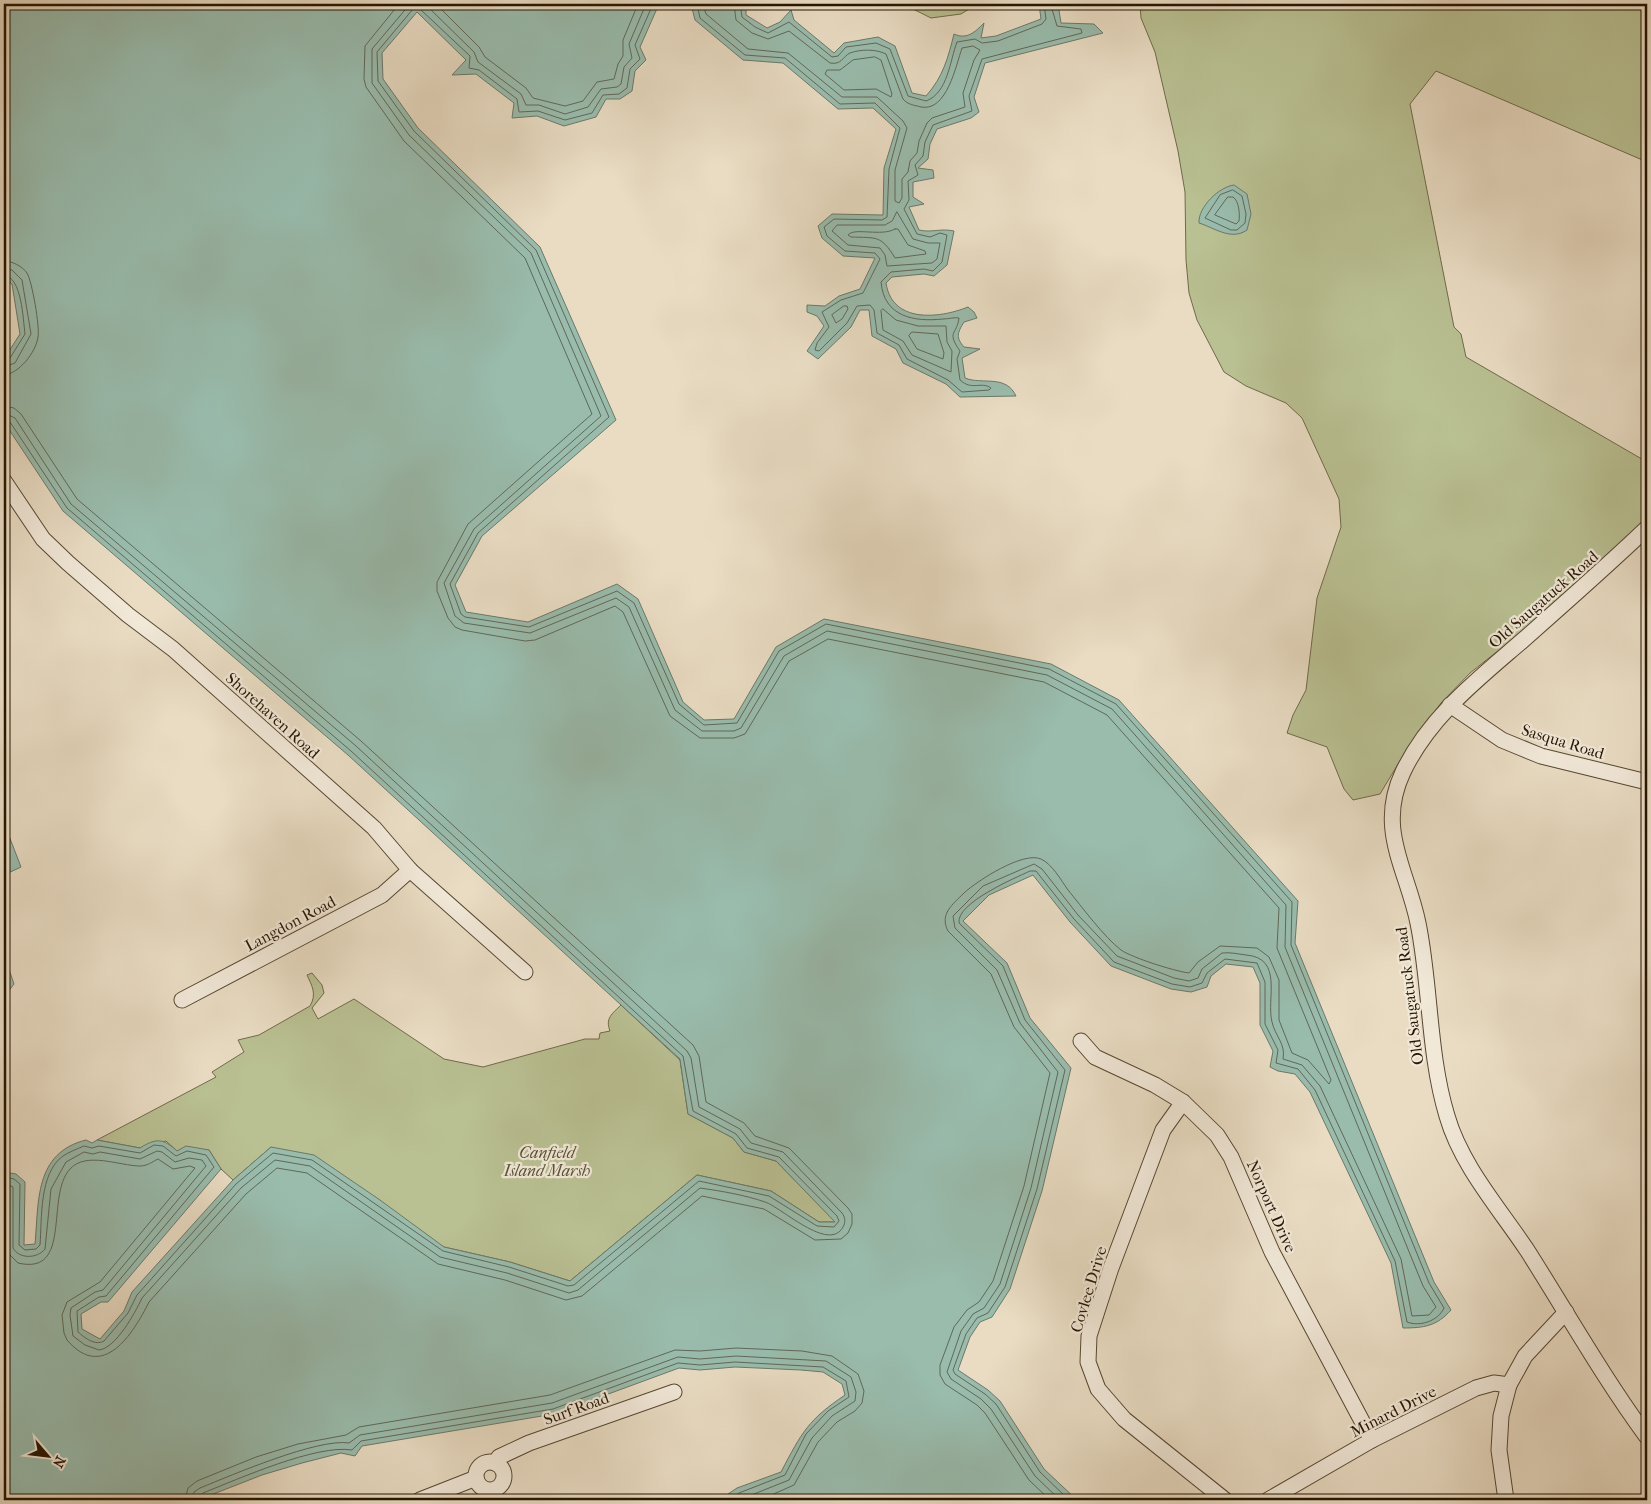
<svg xmlns="http://www.w3.org/2000/svg" width="1651" height="1504" font-family="'IM FELL French Canon',serif">
	<style>
		.green { fill: #b9c092; stroke: #706a4a }
		.water { fill: #99bcad; stroke: #6b7968 }
		.lines { fill: none; stroke-linecap: round; stroke-linejoin: round }
		.shore { stroke: #606857; stroke-width: 1 }
		.minor-casing { stroke: #574732; stroke-width: 17 }
		.minor { stroke: #f1e8d8; stroke-width: 15 }
		.labels { text-anchor: middle; stroke-width: 4.5; stroke-linejoin: round; paint-order: stroke }
		.street-label { font-size: 16px; fill: #261501; stroke: #f1e8d8 }
		.park-label { font-size: 16px; font-style: italic; fill: #595134; stroke: #f1e8d8 }
	</style>
	<rect width="100%" height="100%" fill="#e9dcc3"/>
	<filter id="stains"><feTurbulence type="fractalNoise" baseFrequency=".004" numOctaves="4"/><feColorMatrix values="0 0 0 0 .2 0 0 0 0 .09 0 0 0 0 .02 0 0 0 .5 -.17"/></filter>
	<radialGradient id="worn" r=".72"><stop offset=".6" stop-color="#630" stop-opacity="0"/><stop offset="1" stop-color="#630" stop-opacity=".3"/></radialGradient>
	<g class="green">
		<path d="M 903,4 L 977,4 L 961,14 L 931,18 Z"/>
		<path d="M 1140,4 L 1647,4 L 1647,162 L 1436,71 L 1410,104 L 1454,327 L 1461,334 L 1466,357 L 1647,462 L 1647,520 L 1523,631 L 1470,673 L 1441,703 L 1409,746 L 1380,794 L 1353,800 L 1344,789 L 1327,747 L 1287,733 L 1293,715 L 1306,690 L 1317,598 L 1341,527 L 1339,499 L 1302,418 L 1286,403 L 1246,386 L 1224,372 L 1197,320 L 1189,293 L 1186,260 L 1185,192 L 1178,151 L 1155,52 L 1141,18 Z"/>
		<path d="M 312,973 L 322,985 L 324,993 L 312,1008 L 318,1019 L 354,999 L 444,1059 L 483,1067 L 585,1039 L 599,1039 L 600,1033 L 610,1031 C 605,1018 612,1014 621,1005 L 680,1060 L 688,1114 L 733,1138 L 744,1152 L 776,1161 L 836,1222 L 819,1222 L 771,1191 L 697,1175 L 570,1281 L 510,1262 L 444,1247 L 271,1147 L 233,1180 L 221,1169 L 209,1150 L 177,1151 L 166,1141 L 140,1148 L 97,1140 L 216,1077 L 212,1072 L 244,1052 L 238,1040 L 259,1035 L 310,1006 C 317,994 312,986 307,975 Z"/>
	</g>
	<g class="water">
		<path d="M 4,4 L 659,4 L 640,47 L 646,60 L 635,71 L 632,91 L 620,99 L 606,99 L 596,117 L 564,126 L 537,116 L 512,118 L 514,103 L 476,74 L 452,75 L 466,60 L 417,12 L 382,53 L 383,79 L 418,128 L 540,247 L 616,420 L 482,536 L 455,585 L 466,612 L 528,622 L 617,584 L 638,599 L 683,702 L 704,720 L 734,719 L 776,647 L 824,619 L 1051,664 L 1119,700 L 1298,901 L 1295,943 L 1434,1282 L 1451,1310 C 1437,1326 1424,1328 1403,1328 L 1391,1263 L 1310,1092 L 1295,1074 L 1278,1071 L 1270,1067 L 1273,1051 L 1260,1025 L 1260,983 L 1253,967 L 1226,964 L 1211,976 L 1207,987 L 1191,992 L 1171,989 L 1111,966 L 1070,922 L 1033,875 L 989,895 L 963,921 L 1007,963 L 1030,1018 L 1071,1068 L 1042,1191 L 1010,1289 L 992,1317 L 980,1322 L 970,1337 L 958,1370 L 988,1390 L 1000,1401 L 1044,1469 L 1077,1500 L 719,1500 L 737,1488 L 781,1472 C 802,1432 808,1420 845,1395 L 842,1384 L 823,1372 L 801,1370 L 735,1367 L 700,1370 L 679,1368 L 554,1414 L 362,1446 L 355,1456 L 341,1453 L 302,1463 L 262,1475 L 198,1500 L 4,1500 L 4,1172 L 16,1174 L 25,1182 L 24,1245 L 35,1244 C 39,1202 34,1153 86,1140 L 92,1143 L 97,1140 L 140,1148 C 156,1138 163,1138 177,1151 L 186,1146 L 209,1150 L 221,1169 L 108,1302 L 101,1302 L 81,1314 L 82,1329 L 100,1339 L 124,1311 L 132,1292 L 233,1180 L 271,1147 L 314,1155 L 380,1200 L 444,1247 L 510,1262 L 570,1281 L 697,1175 L 771,1191 L 819,1222 L 835,1222 L 776,1161 L 744,1152 L 733,1138 L 688,1114 L 680,1059 L 348,755 L 63,511 L 4,422 L 4,359 L 20,334 L 12,284 L 4,278 Z"/>
		<path d="M 691,4 L 746,4 L 746,15 L 767,28 L 780,22 L 791,10 L 794,20 L 834,53 L 844,43 L 878,37 L 895,46 L 912,93 L 926,96 C 943,77 948,58 954,34 C 967,40 975,32 984,23 L 981,38 L 996,36 L 1041,19 L 1039,4 L 1058,4 L 1061,23 L 1094,24 L 1103,33 L 985,63 L 974,97 L 979,112 L 971,118 L 937,129 L 930,144 L 928,159 L 918,168 L 933,170 L 934,178 L 913,182 L 913,197 L 924,204 L 909,207 L 919,230 C 932,233 940,228 954,231 L 947,265 L 934,276 L 924,274 L 892,277 L 886,283 C 892,323 938,319 968,307 L 974,312 L 977,318 L 964,322 C 957,333 956,338 964,347 L 980,349 L 962,358 L 965,378 C 982,385 1006,374 1016,396 L 960,397 L 946,384 L 903,363 L 896,349 L 872,336 L 869,310 L 860,310 L 851,327 L 818,359 L 807,351 L 824,326 L 817,316 L 807,312 L 807,305 L 825,306 L 839,296 L 860,289 L 875,258 L 843,256 L 822,238 L 818,226 L 832,214 L 883,215 L 884,168 L 896,129 L 873,108 L 838,109 L 783,63 L 743,60 L 695,20 Z"/>
		<path d="M 1234,185 L 1247,194 L 1251,214 L 1247,230 C 1231,241 1215,228 1199,223 C 1198,207 1219,187 1234,185 Z"/>
		<path d="M 4,823 L 21,867 L 4,875 Z"/>
		<path d="M 4,955 L 14,984 L 4,997 Z"/>
	</g>
	<g class="lines">
		<g class="shore">
			<path d="M 399,4 L 365,46 L 364,79 L 366,87 L 404,141 L 525,258 L 592,414 L 468,524 L 437,582 L 437,591 L 448,618 L 455,627 L 462,630 L 525,641 L 535,640 L 615,606 L 623,612 L 670,716 L 700,738 L 734,738 L 745,734 L 789,661 L 828,639 L 1044,682 L 1107,715 L 1279,908 L 1277,948 L 1331,1080 L 1329,1084 L 1308,1060 L 1292,1053 L 1279,1020 L 1279,980 L 1269,957 L 1257,948 L 1220,946 L 1198,962 L 1189,973 C 1174,971 1133,958 1121,950 C 1104,937 1082,907 1068,890 C 1061,880 1052,864 1041,859 C 1023,851 977,881 964,893 C 953,904 939,914 948,931 L 991,974 L 1014,1027 L 1050,1073 L 1024,1186 L 993,1281 L 979,1302 L 967,1310 L 954,1327 L 940,1365 L 940,1375 L 945,1384 L 977,1405 L 985,1413 L 1029,1480 L 1050,1500"/>
			<path d="M 410,4 L 372,49 L 372,83 L 409,135 L 531,253 L 601,416 L 474,529 L 444,583 L 455,616 L 464,623 L 530,633 L 616,598 L 629,607 L 675,710 L 702,731 L 734,731 L 741,728 L 784,656 L 827,631 L 1047,675 L 1112,709 L 1286,905 L 1285,947 L 1423,1286 L 1436,1307 L 1429,1315 L 1412,1316 L 1401,1259 L 1320,1086 L 1302,1065 L 1283,1059 C 1286,1044 1275,1036 1272,1022 C 1266,999 1284,958 1246,955 C 1238,954 1230,952 1222,953 L 1202,969 L 1198,978 L 1189,981 L 1174,978 L 1117,956 L 1078,915 L 1042,869 L 1034,864 L 983,886 L 953,916 L 955,928 L 997,970 L 1020,1023 L 1058,1072 L 1031,1188 L 1000,1284 L 984,1308 L 973,1314 L 961,1331 L 947,1372 L 951,1379 L 981,1399 L 991,1409 L 1035,1476 L 1060,1500"/>
			<path d="M 425,4 L 474,52 L 478,62 L 521,94 L 526,105 L 539,105 L 565,114 L 588,107 L 601,89 L 617,87 L 621,84 L 624,67 L 632,58 L 629,44 L 646,4"/>
			<path d="M 436,4 L 479,47 L 485,57 L 526,88 L 533,98 L 565,106 L 583,101 L 597,82 L 614,79 L 618,64 L 623,56 L 623,40 L 638,4"/>
			<path d="M 653,4 L 635,45 L 640,59 L 630,69 L 627,88 L 619,94 L 603,95 L 592,113 L 565,120 L 538,111 L 519,112 L 517,99 L 479,70 L 469,68 L 470,56 L 419,8 L 413,9 L 377,52 L 378,81 L 414,131 L 536,250 L 609,417 L 478,533 L 450,584 L 461,614 L 465,617 L 529,627 L 617,591 L 634,603 L 679,704 L 704,725 L 737,723 L 779,651 L 826,624 L 1049,669 L 1116,704 L 1292,902 L 1291,945 L 1429,1283 L 1444,1308 C 1438,1321 1420,1327 1407,1322 L 1395,1261 L 1315,1090 L 1298,1069 L 1276,1063 L 1278,1050 L 1265,1024 L 1265,982 L 1257,963 L 1225,959 L 1207,973 L 1202,983 L 1190,987 L 1172,984 L 1114,962 L 1074,919 L 1036,871 L 1030,871 C 1015,878 956,903 959,923 L 1003,966 L 1025,1020 L 1065,1070 L 1037,1189 L 1005,1287 L 988,1313 L 977,1318 L 966,1334 L 953,1370 L 955,1374 L 985,1394 L 996,1404 L 1040,1472 L 1069,1500"/>
			<path d="M 697,4 L 700,18 L 745,55 L 785,58 L 840,104 L 875,103 L 900,128 L 889,169 L 887,217 L 882,220 L 834,219 L 824,227 L 827,236 L 845,251 L 875,253 L 880,259 L 863,293 L 841,300 L 822,312 L 829,327 L 817,343 L 815,350 L 819,351 L 847,323 L 857,306 L 870,305 L 874,310 L 877,333 L 899,345 L 907,359 L 948,380 L 962,392 L 989,390 L 991,388 C 981,381 972,391 960,380 L 957,359 L 960,351 C 946,331 957,335 959,318 C 954,317 949,319 943,319 C 914,322 884,317 881,282 L 891,272 L 924,269 L 933,271 L 942,262 L 947,235 L 940,233 L 930,237 L 917,234 L 904,209 L 909,200 L 908,181 L 918,175 L 915,165 L 923,156 L 925,142 L 933,125 L 972,111 L 969,96 L 982,59 L 1082,33 L 1081,29 L 1057,26 L 1052,9 L 1053,4"/>
			<path d="M 703,4 L 706,14 L 748,49 L 788,53 L 842,97 L 877,97 L 903,121 L 907,128 L 895,170 L 895,201 L 899,203 L 902,198 L 902,179 L 908,172 L 910,161 L 917,153 L 919,141 L 927,123 L 932,118 L 965,107 L 963,93 L 974,60 L 980,50 L 973,46 L 962,48 C 956,65 947,112 921,107 C 914,105 908,105 903,99 L 886,54 C 876,49 861,49 850,53 C 842,57 842,65 830,63 L 789,31 L 768,39 L 752,33 L 736,20 L 734,4"/>
			<path d="M 740,4 L 742,17 L 755,27 L 768,33 L 789,22 L 832,57 L 838,56 L 846,47 L 876,43 L 890,49 L 908,96 L 926,101 C 948,93 950,60 957,42 L 975,39 L 982,43 L 998,41 L 1042,24 L 1046,19 L 1044,4"/>
			<path d="M 875,57 L 881,60 L 892,94 L 891,97 L 876,89 L 844,90 L 825,74 L 827,70 L 840,70 L 853,60 Z"/>
			<path d="M 1233,190 L 1242,196 L 1246,214 L 1245,223 L 1237,230 L 1231,230 L 1205,218 L 1220,195 Z"/>
			<path d="M 1228,197 L 1233,197 C 1239,201 1240,214 1239,221 L 1236,224 L 1215,215 Z"/>
			<path d="M 897,212 L 913,239 L 928,243 L 940,243 L 937,259 L 932,263 L 887,266 L 885,255 L 880,248 L 848,245 L 832,231 L 837,225 L 885,225 L 892,221 Z"/>
			<path d="M 895,229 L 898,229 L 908,245 L 925,251 L 926,254 L 895,258 C 881,235 877,238 851,237 L 848,235 C 854,227 882,237 895,229 Z"/>
			<path d="M 4,261 C 12,261 22,266 27,273 C 32,281 40,327 38,337 C 36,352 19,374 4,375"/>
			<path d="M 4,268 L 12,270 L 22,280 L 31,334 L 15,363 L 4,367"/>
			<path d="M 4,275 C 22,277 23,319 25,334 L 10,358 L 4,361"/>
			<path d="M 844,306 L 847,306 L 848,309 L 842,319 L 836,323 L 832,315 Z"/>
			<path d="M 883,309 L 896,320 L 918,326 L 946,326 L 947,342 L 952,351 L 951,372 L 912,355 L 903,341 L 883,330 L 881,311 Z"/>
			<path d="M 912,332 L 938,334 L 944,353 L 943,359 L 917,349 L 909,336 Z"/>
			<path d="M 4,406 L 14,408 L 21,414 L 77,499 L 361,741 L 693,1045 L 699,1056 L 706,1102 L 744,1123 L 755,1136 L 789,1148 L 848,1208 L 852,1214 L 852,1224 L 848,1233 L 841,1239 L 815,1240 L 764,1209 L 702,1196 L 582,1296 L 566,1300 L 505,1280 L 438,1264 L 307,1173 L 277,1168 L 246,1194 L 149,1302 C 133,1334 103,1382 67,1340 L 64,1333 L 62,1315 L 67,1302 L 100,1282 L 195,1168 L 190,1166 L 173,1169 L 158,1159 C 152,1162 147,1166 140,1166 C 120,1166 86,1151 70,1169 C 45,1196 73,1276 18,1263 L 7,1252 L 6,1193 L 4,1191"/>
			<path d="M 4,413 L 15,418 L 71,504 L 356,746 L 687,1051 L 691,1058 L 699,1107 L 740,1129 L 751,1143 L 783,1152 L 842,1213 C 845,1217 846,1222 843,1227 C 829,1253 781,1207 765,1202 C 745,1195 721,1191 700,1188 L 578,1290 L 569,1293 L 507,1273 L 440,1257 L 310,1166 L 275,1160 L 241,1188 L 142,1298 C 135,1313 116,1348 99,1350 L 85,1345 L 73,1336 L 70,1315 L 71,1308 L 95,1292 L 103,1290 L 206,1166 L 202,1160 L 189,1158 L 175,1162 L 162,1152 L 157,1151 L 140,1159 L 100,1152 L 93,1154 L 84,1152 L 66,1162 L 51,1189 L 45,1249 C 37,1259 19,1259 13,1248 L 13,1187 L 4,1183"/>
			<path d="M 4,420 L 10,422 L 67,508 L 351,751 L 683,1056 L 693,1111 L 736,1134 L 747,1148 L 779,1157 L 837,1216 L 839,1221 L 834,1227 L 817,1226 L 769,1196 L 699,1181 L 574,1285 L 568,1286 L 509,1267 L 443,1251 L 312,1160 L 273,1153 L 236,1184 L 137,1295 L 128,1313 L 104,1341 C 95,1346 85,1338 78,1332 L 77,1311 L 99,1297 L 106,1296 L 214,1167 L 206,1155 L 187,1151 L 176,1156 L 163,1146 L 154,1145 L 140,1153 L 99,1146 L 92,1148 L 84,1146 C 77,1149 69,1152 63,1156 C 39,1173 42,1219 40,1245 L 36,1249 L 25,1250 L 19,1245 L 20,1184 L 14,1179 L 4,1177"/>
			<path d="M 185,1500 L 188,1488 L 197,1481 L 256,1457 L 298,1444 L 346,1435 L 359,1427 L 550,1395 L 675,1350 L 700,1351 L 736,1348 L 802,1351 L 832,1356 L 858,1374 L 864,1391 L 862,1403 L 855,1411 L 837,1422 L 818,1442 L 794,1485 L 760,1500"/>
			<path d="M 192,1500 L 194,1492 L 200,1488 C 232,1475 318,1438 349,1443 L 360,1435 L 552,1403 L 678,1357 L 700,1359 L 736,1356 L 826,1361 L 851,1377 L 856,1392 L 855,1401 L 832,1416 L 812,1438 L 789,1480 L 739,1500"/>
			<path d="M 199,1500 L 203,1493 C 238,1479 317,1444 352,1450 L 361,1441 L 553,1409 L 678,1363 L 700,1365 L 735,1362 L 823,1367 L 846,1381 L 849,1397 L 828,1411 L 806,1434 L 785,1475 L 739,1493 L 728,1500"/>
		</g>
		<defs>
			<g id="minor">
				<path d="M 4,481 L 43,539 L 68,563 L 128,615 L 173,649 L 374,828 L 410,870 L 525,972"/>
				<path d="M 1647,528 C 1606,567 1564,604 1522,641 C 1478,679 1429,717 1403,772 C 1376,829 1407,869 1418,923 C 1431,987 1428,1053 1447,1116 C 1461,1165 1499,1208 1527,1250 C 1567,1313 1603,1377 1647,1437"/>
				<path d="M 1450,705 L 1502,740 L 1541,756 L 1647,782"/>
				<path d="M 182,1000 L 382,895 L 410,870"/>
				<path d="M 1081,1041 L 1095,1057 L 1155,1085 L 1183,1102 L 1217,1135 L 1231,1157 L 1272,1252 L 1372,1440"/>
				<path d="M 1183,1102 L 1163,1130 L 1111,1268 L 1089,1336 L 1088,1362 L 1098,1389 L 1124,1419 L 1225,1500"/>
				<circle cx="490" cy="1476" r="14"/>
				<path d="M 495,1463 L 499,1457 L 529,1443 L 674,1392"/>
				<path d="M 420,1500 L 476,1478"/>
				<path d="M 1268,1500 L 1372,1440 L 1476,1388 L 1494,1383 L 1509,1385 L 1525,1356 L 1566,1312"/>
				<path d="M 1506,1500 L 1499,1450 L 1501,1416 L 1509,1385"/>
			</g>
		</defs>
		<use href="#minor" class="minor-casing"/>
		<use href="#minor" class="minor"/>
	</g>
	<g class="labels">
		<g class="street-label">
			<text transform="translate(1543 599) rotate(-41)" y="6">Old Saugatuck Road</text>
			<text transform="translate(273 715) rotate(42)" y="6">Shorehaven Road</text>
			<text transform="translate(1563 741) rotate(17)" y="6">Sasqua Road</text>
			<text transform="translate(290 923) rotate(-28)" y="6">Langdon Road</text>
			<text transform="translate(1409 996) rotate(-97)" y="6">Old Saugatuck Road</text>
			<text transform="translate(1272 1206) rotate(66)" y="6">Norport Drive</text>
			<text transform="translate(1088 1289) rotate(-73)" y="6">Covlee Drive</text>
			<text transform="translate(576 1408) rotate(-20)" y="6">Surf Road</text>
			<text transform="translate(1393 1411) rotate(-27)" y="6">Minard Drive</text>
		</g>
		<g class="park-label">
			<text x="547" y="1158">Canfield<tspan x="547" dy="18">Island Marsh</tspan></text>
		</g>
	</g>
	<rect width="1651" height="1504" fill="none" stroke="#e9dcc3" stroke-width="20"/>
	<rect x="5" y="5" width="1641" height="1494" fill="none" stroke="#261501" stroke-width="2.5"/>
	<rect x="10" y="10" width="1631" height="1484" fill="none" stroke="#261501"/>
	<g transform="translate(48 1456) rotate(118)" stroke="#f1e8d8" stroke-width="4" paint-order="stroke">
	<path d="M0-4L9 19L0 12L-9 19Z" fill="#261501"/>
	<text y="-8" font-size="14" font-weight="bold" text-anchor="middle" fill="#261501">N</text>
	</g>
	<rect width="100%" height="100%" filter="url(#stains)"/>
	<rect width="100%" height="100%" fill="url(#worn)"/>
</svg>
